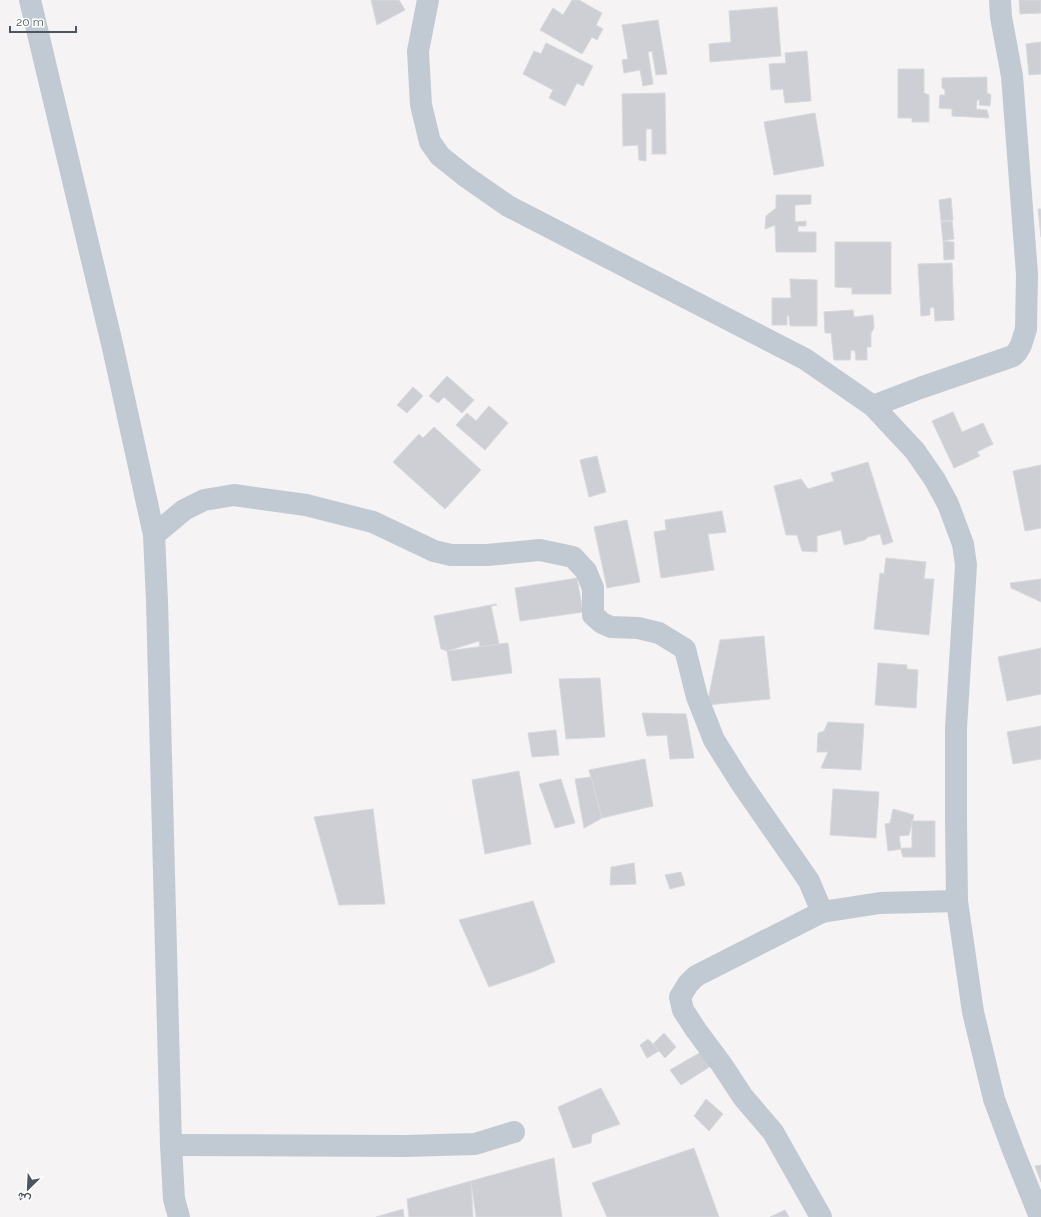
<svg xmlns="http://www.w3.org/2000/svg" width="1041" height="1217" font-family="Raleway,Vazirmatn,sans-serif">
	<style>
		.building { fill: #cdcfd5; stroke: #d7d9de }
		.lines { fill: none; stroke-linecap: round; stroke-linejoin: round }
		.minor { stroke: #c1cad2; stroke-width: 22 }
	</style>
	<rect width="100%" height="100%" fill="#f5f3f3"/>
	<g class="building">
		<path d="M 371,0 L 399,0 L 405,10 L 377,25 Z"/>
		<path d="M 572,0 L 579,0 L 602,13 L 596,25 L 603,29 L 597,40 L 592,37 L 582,54 L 540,30 L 553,8 L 563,15 Z"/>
		<path d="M 1019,0 L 1041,0 L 1041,13 L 1020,14 Z"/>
		<path d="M 777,7 L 781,56 L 710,62 L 709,44 L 731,42 L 729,11 Z"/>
		<path d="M 658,20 L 667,74 L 656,75 L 652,51 L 648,52 L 653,84 L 643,86 L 640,70 L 624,73 L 622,60 L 628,59 L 622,25 Z"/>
		<path d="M 1041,42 L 1041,74 L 1029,75 L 1026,44 Z"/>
		<path d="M 546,43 L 593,66 L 583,86 L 577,83 L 565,106 L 549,98 L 553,90 L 523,74 L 534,51 L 541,54 Z"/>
		<path d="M 807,51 L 811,101 L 785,103 L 783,89 L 771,90 L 769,64 L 786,63 L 785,53 Z"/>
		<path d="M 898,69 L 924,69 L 924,93 L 929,95 L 929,122 L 912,122 L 912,118 L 898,118 Z"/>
		<path d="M 987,77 L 987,93 L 991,95 L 990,106 L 979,105 L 980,100 L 977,100 L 976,109 L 987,110 L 989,118 L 952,116 L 952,109 L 939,108 L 940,95 L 945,95 L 945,90 L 942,88 L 942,78 Z"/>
		<path d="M 665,93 L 666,154 L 652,154 L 652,129 L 646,129 L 646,161 L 639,160 L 638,145 L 623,146 L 622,94 Z"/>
		<path d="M 815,113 L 824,166 L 774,175 L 764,122 Z"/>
		<path d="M 776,195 L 811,195 L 811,204 L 795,205 L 795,222 L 806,221 L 806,226 L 798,226 L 798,232 L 816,232 L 816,252 L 776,252 L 775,225 L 765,229 L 766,216 L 776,208 Z"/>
		<path d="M 951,198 L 953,220 L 941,221 L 939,200 Z"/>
		<path d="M 1038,209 L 1041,209 L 1041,237 Z"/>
		<path d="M 952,221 L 954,239 L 943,241 L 941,222 Z"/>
		<path d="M 943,241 L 954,242 L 954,259 L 944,260 Z"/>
		<path d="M 835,242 L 891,242 L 891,294 L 852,294 L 852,288 L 835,287 Z"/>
		<path d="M 952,263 L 954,320 L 935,321 L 934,307 L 930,308 L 930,315 L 921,316 L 918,264 Z"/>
		<path d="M 790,279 L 817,280 L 817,326 L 790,326 L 789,316 L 787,315 L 787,325 L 772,325 L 772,298 L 791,298 Z"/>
		<path d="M 853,310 L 854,317 L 873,315 L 874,328 L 871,333 L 871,347 L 867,347 L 867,360 L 856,360 L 855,351 L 851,350 L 850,360 L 834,360 L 831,333 L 825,333 L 824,312 Z"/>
		<path d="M 447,376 L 474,400 L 462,413 L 444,397 L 438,403 L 429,396 Z"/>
		<path d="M 413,387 L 423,396 L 407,413 L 397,405 Z"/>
		<path d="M 489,406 L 508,423 L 485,450 L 456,425 L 467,413 L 476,421 Z"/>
		<path d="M 953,412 L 962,432 L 983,423 L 993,444 L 977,452 L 980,456 L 954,468 L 932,421 Z"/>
		<path d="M 434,427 L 481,470 L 445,509 L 393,462 L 419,434 L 423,438 Z"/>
		<path d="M 597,456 L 606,492 L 589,497 L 580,460 Z"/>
		<path d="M 868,462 L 893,542 L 883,545 L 880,534 L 868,537 L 865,540 L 844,545 L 841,530 L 817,536 L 817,552 L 802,551 L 797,535 L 786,535 L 774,486 L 801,479 L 808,489 L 834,481 L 831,473 Z"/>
		<path d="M 1041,465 L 1041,528 L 1025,531 L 1013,471 Z"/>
		<path d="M 722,511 L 726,532 L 708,534 L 714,570 L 661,578 L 654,532 L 666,530 L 665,520 Z"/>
		<path d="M 627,520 L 640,582 L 607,588 L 594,527 Z"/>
		<path d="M 886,558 L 926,562 L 924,579 L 934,579 L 929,635 L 874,629 L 880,573 L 884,574 Z"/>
		<path d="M 577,578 L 583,612 L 520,621 L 515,588 Z"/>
		<path d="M 1041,579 L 1041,602 L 1011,588 L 1010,583 Z"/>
		<path d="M 496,604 L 497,605 L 491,606 L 499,644 L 480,647 L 479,641 L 447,651 L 441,649 L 434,616 Z"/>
		<path d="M 764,636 L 770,699 L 707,705 L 720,640 Z"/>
		<path d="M 508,643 L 512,673 L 452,681 L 447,651 Z"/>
		<path d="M 1041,648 L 1041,694 L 1007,701 L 998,657 Z"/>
		<path d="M 878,663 L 907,665 L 907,669 L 918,670 L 916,708 L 875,705 Z"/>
		<path d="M 600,678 L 605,737 L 566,739 L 559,679 Z"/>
		<path d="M 642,713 L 686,714 L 694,758 L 670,759 L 667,735 L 647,736 Z"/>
		<path d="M 828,722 L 864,724 L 861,770 L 821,768 L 828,752 L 817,752 L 818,733 L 824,731 Z"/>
		<path d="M 1041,726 L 1041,759 L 1013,764 L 1007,732 Z"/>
		<path d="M 556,730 L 559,755 L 532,757 L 528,733 Z"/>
		<path d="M 645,759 L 653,806 L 602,818 L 589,770 Z"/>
		<path d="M 519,771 L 531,844 L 485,854 L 472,780 Z"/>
		<path d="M 591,777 L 602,818 L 584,828 L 575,779 Z"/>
		<path d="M 561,779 L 575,823 L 555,828 L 539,784 Z"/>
		<path d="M 833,789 L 879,792 L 876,838 L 830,835 Z"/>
		<path d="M 373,809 L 385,904 L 339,905 L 314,817 Z"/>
		<path d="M 893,809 L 914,815 L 909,835 L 899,836 L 901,849 L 888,851 L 885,824 L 890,823 Z"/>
		<path d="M 912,821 L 935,821 L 935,857 L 903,857 L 901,849 L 903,848 L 912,848 Z"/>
		<path d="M 634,863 L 636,884 L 610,885 L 611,867 Z"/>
		<path d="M 681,872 L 685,885 L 670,889 L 665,875 Z"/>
		<path d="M 533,901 L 555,962 L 535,971 L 489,987 L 459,920 Z"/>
		<path d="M 664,1033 L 676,1047 L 665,1058 L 653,1044 Z"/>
		<path d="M 648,1039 L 659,1051 L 647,1058 L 640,1045 Z"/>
		<path d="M 701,1052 L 711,1066 L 681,1085 L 670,1070 Z"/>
		<path d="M 601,1088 L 620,1124 L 592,1134 L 591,1143 L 573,1148 L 558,1107 Z"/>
		<path d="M 706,1099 L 723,1114 L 709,1131 L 694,1116 Z"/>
		<path d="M 694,1148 L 719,1217 L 607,1217 L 592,1183 Z"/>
		<path d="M 554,1158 L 562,1217 L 476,1217 L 471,1181 Z"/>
		<path d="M 1041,1165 L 1041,1182 L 1035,1166 Z"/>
		<path d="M 471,1181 L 473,1217 L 409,1217 L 407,1199 Z"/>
		<path d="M 403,1209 L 404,1217 L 376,1217 Z"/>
		<path d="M 785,1210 L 789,1217 L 770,1217 Z"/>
	</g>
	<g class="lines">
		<g class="minor">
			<path d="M 30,0 L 113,348 L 154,535 L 157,601 L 171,1145 L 174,1199 L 179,1217"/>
			<path d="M 428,0 L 418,51 L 421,105 L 430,142 L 440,156 L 465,176 L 508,206 L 805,359 L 873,406 L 915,451 L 935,480 L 948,504 L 963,544 L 966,565 L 956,728 L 956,818 L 957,901 L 973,1012 L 994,1099 L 1013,1150 L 1040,1217"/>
			<path d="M 873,406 L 920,388 L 984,366 L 1013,356 L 1017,352 L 1021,345 L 1026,329 L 1027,274 L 1012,76 L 1001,17 L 1000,0"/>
			<path d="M 154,535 L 184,510 L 204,500 L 234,495 L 306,505 L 373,522 L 434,551 L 451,555 L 487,555 L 540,550 L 573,557 L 586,571 L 593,588 L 593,615 L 602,623 L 611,627 L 638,628 L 659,633 L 685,649 L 697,697 L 714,740 L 741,783 L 809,881 L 822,912"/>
			<path d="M 171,1145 L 405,1146 L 475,1144 L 514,1132"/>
			<path d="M 821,1217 L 773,1132 L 743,1097 L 722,1065 L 696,1030 L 683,1010 L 680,997 L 688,984 L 696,976 L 822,912 L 880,903 L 957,901"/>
		</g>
	</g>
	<g transform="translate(28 1189) rotate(204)" stroke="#ffffff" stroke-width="3" paint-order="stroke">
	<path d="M0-3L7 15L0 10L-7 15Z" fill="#4a5661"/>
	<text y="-6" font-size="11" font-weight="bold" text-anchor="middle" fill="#4a5661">ش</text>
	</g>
	<path d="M10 26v6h66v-6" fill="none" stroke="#4a5661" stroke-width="2"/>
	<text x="16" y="26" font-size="12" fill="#4a5661" stroke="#ffffff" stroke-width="3" paint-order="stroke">20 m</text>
</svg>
